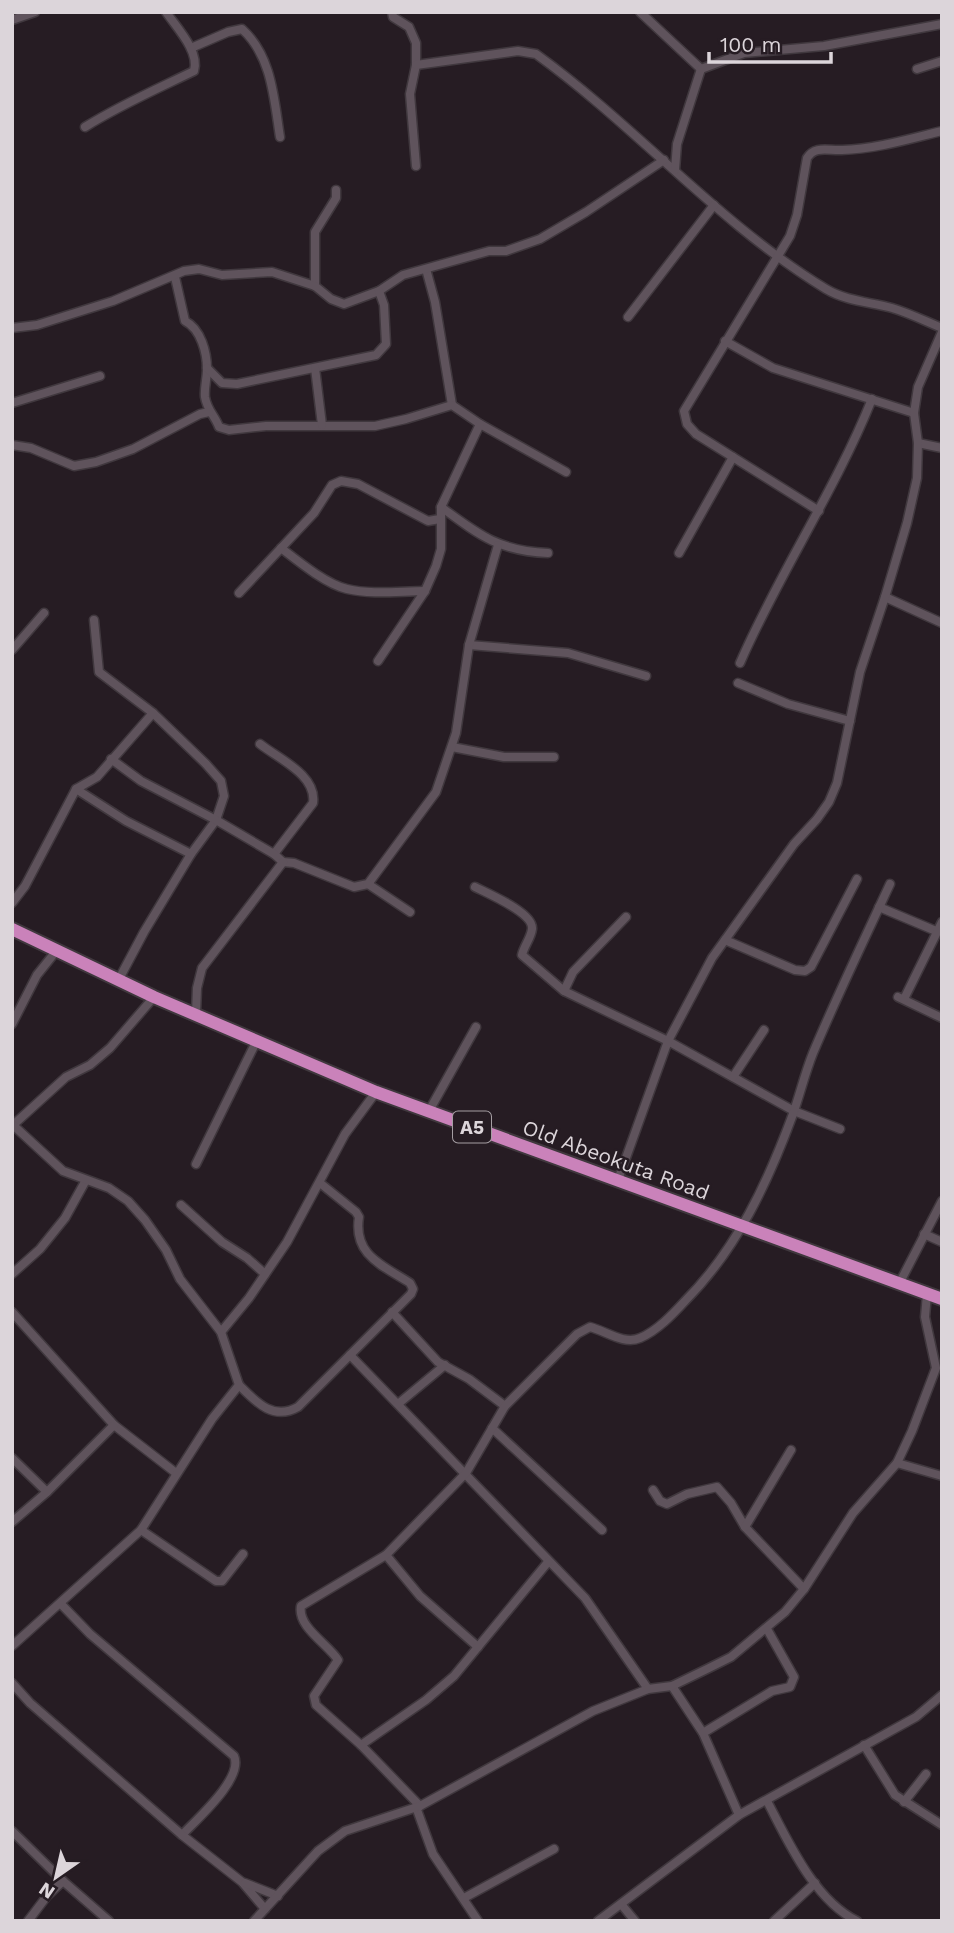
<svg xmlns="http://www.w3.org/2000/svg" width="954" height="1933" font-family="'Work Sans',sans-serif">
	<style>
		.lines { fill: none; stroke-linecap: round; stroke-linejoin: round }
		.minor-casing { stroke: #40383e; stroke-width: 11 }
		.highway-casing { stroke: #40383e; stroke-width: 16 }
		.minor { stroke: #5f535c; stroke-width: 8 }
		.highway { stroke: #ca82ba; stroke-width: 12 }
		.labels { text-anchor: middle; stroke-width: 5; stroke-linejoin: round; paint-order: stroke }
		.shield { fill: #261c23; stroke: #a59ea3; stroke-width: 2 }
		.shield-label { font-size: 19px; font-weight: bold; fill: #dcd5da }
		.street-label { font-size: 21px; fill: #dcd5da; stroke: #261c23 }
	</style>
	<rect width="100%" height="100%" fill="#261c23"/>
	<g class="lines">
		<defs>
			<g id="minor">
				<path d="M 392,12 L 393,17 L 409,27 L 416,43 L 416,65 L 410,94 L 416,166"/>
				<path d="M 640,12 L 701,69"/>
				<path d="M 12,20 L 35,12"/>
				<path d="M 191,48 L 228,32 L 242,29 C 272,56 274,99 280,137"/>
				<path d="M 416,65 L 518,51 L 536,54 C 637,127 719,224 826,289 C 846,301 870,302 892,308 C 909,313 925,321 942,328"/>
				<path d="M 917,69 L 942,61"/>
				<path d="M 85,127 C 120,105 157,89 194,71 C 200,52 177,28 166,12"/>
				<path d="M 675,170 L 677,144 L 701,69 L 744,53 L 824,46 L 942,24"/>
				<path d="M 426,269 L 435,302 L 452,405"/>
				<path d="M 175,277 L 185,321 C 201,329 207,353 207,369 C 207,379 204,388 205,397 C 207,410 215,416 219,427 L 229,430 L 266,426 L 375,426 L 406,419 L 452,405 L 480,424 L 566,472"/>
				<path d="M 315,286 L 315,232 L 336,198 L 336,190"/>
				<path d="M 628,317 L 714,205"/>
				<path d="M 12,328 L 37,325 L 113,301 L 184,271 L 199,269 L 222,275 L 272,272 L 315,286 L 331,299 L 344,304 L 379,291 L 403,275 L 489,251 L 506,251 L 540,239 L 586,212 L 664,160"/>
				<path d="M 725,341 L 773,368 L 914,413"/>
				<path d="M 207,368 L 222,383 L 237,384 L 376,355 L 386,344 L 384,305 L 379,291"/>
				<path d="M 315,368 L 322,425"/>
				<path d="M 12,403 L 100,376"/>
				<path d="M 918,443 L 942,448"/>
				<path d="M 12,445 L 31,448 L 74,466 L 96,462 L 133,449 L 200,414 L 209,412"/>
				<path d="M 441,507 C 479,535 499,551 548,553"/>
				<path d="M 819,511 L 696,434 L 687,424 L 684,411 L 790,236 L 797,215 L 807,158 C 815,145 829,151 842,150 C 876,149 909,139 942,131"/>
				<path d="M 281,548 C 299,562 326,584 347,589 C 372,595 400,591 425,591"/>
				<path d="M 679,553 L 733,457"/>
				<path d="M 239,593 L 314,513 L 332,485 L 341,481 L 358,484 L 428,521 L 440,519"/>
				<path d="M 885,597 L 942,623"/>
				<path d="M 94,620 L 99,672 L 153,713 L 206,764 L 221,781 L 224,796 L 216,820 L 191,854 L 144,932 L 119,979"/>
				<path d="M 469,645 L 568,653 L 646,676"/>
				<path d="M 12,650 L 44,613"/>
				<path d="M 378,661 L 425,591 L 436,566 L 441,549 L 441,507 L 480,424"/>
				<path d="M 740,663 C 779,573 835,491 872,399"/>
				<path d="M 738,683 L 788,704 L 850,721"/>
				<path d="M 260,744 C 279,759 317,775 313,803 L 274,854"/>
				<path d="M 452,747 L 504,757 L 554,757"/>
				<path d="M 111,759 L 141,781 L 216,820 L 274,854 L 283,862 L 294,863 L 354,887 L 368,884 L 436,792 L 456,733 L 469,645 L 498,545"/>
				<path d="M 76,789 L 126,821 L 191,854"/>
				<path d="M 368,884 L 410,912"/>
				<path d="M 475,887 C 489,894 534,913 532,929 C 531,938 524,946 522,955 L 564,991 L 668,1041 L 794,1111 L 840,1129"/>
				<path d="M 12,903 L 25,886 L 76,789 L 97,777 L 153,713"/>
				<path d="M 879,907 L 936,931"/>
				<path d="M 725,940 L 795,970 L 805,971 L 811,967 L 857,879"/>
				<path d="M 564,991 L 573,972 L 626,917"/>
				<path d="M 898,997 L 942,1018"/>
				<path d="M 904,999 L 942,922"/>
				<path d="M 196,1013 L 197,988 L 202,968 L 283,862"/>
				<path d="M 12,1024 L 37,975 L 57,950"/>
				<path d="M 733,1077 L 764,1030"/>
				<path d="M 429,1111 L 476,1027"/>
				<path d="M 12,1126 L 66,1077 L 90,1065 L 110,1048 L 154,997"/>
				<path d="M 196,1164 L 257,1040"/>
				<path d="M 618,1180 L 668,1041 L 712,958 L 794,844 L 817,819 L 829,802 L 837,783 L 860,672 L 885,597 L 907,523 L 917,478 L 918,443 L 914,413 L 918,387 L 942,332"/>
				<path d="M 181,1205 L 222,1242 L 247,1258 L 265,1274"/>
				<path d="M 924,1234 L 942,1242"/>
				<path d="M 12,1274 L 40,1249 L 65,1218 L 86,1180"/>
				<path d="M 899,1284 L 942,1201"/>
				<path d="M 12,1312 L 114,1425 L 176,1473"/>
				<path d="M 392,1312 L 438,1362 L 469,1379 L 505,1406"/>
				<path d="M 221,1332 L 249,1298 L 287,1242 L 345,1134 L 376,1092"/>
				<path d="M 350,1355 L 585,1598 L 648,1689"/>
				<path d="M 239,1385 C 256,1402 273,1421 298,1407 L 411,1294 L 413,1289 L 410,1283 C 382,1265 353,1255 359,1217 L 356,1212 L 320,1183"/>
				<path d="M 398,1404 L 445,1365"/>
				<path d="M 492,1428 L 602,1530"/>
				<path d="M 12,1458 L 47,1492"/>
				<path d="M 897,1463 L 942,1476"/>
				<path d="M 653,1490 L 660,1501 L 667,1504 L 687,1494 L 717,1487 L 731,1503 L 745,1527 L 804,1589"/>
				<path d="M 12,1522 L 47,1492 L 114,1425"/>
				<path d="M 745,1527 L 791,1450"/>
				<path d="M 141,1530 L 216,1581 L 222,1581 L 243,1554"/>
				<path d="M 386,1555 L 420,1596 L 478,1647"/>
				<path d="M 61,1604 L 90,1634 L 234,1756 C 244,1778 197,1819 182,1835"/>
				<path d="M 12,1646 L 141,1530 L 212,1419 L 239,1385 L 221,1332 L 180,1279 L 166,1250 L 145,1220 L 128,1201 L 109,1188 L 63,1171 L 13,1125"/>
				<path d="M 12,1683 L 30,1703 L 182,1835 L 242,1882 L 265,1909"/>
				<path d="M 672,1686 L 703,1733 L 739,1815"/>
				<path d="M 703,1733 L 772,1691 L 790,1687 L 794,1677 L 767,1629"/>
				<path d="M 361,1745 L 426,1700 L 454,1676 L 548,1562"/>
				<path d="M 864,1745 L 895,1795 L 942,1825"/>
				<path d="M 767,1801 C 788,1841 814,1900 857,1921"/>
				<path d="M 904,1802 L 926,1774"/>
				<path d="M 420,1806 L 361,1745 L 316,1705 L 314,1696 L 338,1660 C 328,1644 297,1627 301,1606 L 386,1555 L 466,1473 L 505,1406 L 577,1334 L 590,1327 C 606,1331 624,1345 640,1338 C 657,1331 673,1314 685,1301 C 737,1249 768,1182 793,1114 C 800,1094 805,1073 813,1053 C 837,996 864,940 890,884"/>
				<path d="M 416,1807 L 433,1854 L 478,1921"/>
				<path d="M 12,1831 L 63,1881 L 109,1921"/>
				<path d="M 245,1883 L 278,1896"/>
				<path d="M 464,1898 L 554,1849"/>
				<path d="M 621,1904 L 635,1921"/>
				<path d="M 28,1921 L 47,1896 L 63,1881"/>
				<path d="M 254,1921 L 318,1851 L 345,1831 L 420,1806 L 593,1711 L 648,1689 L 672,1686 L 709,1668 L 731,1657 L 785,1612 L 804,1589 L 853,1513 L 897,1463 L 912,1431 L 936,1368 L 925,1317 L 927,1294"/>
				<path d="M 598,1921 L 739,1815 L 916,1717 L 942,1695"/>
				<path d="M 774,1921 L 815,1883"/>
			</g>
			<path id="highway" d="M 12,929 L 154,997 L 376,1092 L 942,1299"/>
		</defs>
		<use href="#minor" class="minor-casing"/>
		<use href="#highway" class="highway-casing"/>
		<use href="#minor" class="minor"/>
		<use href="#highway" class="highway"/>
	</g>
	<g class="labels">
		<rect class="shield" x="453" y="1111.5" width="38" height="31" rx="5"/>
		<g class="shield-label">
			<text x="472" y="1134">A5</text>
		</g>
		<g class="street-label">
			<text transform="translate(616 1160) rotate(20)" y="7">Old Abeokuta Road</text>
		</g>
	</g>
	<rect width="954" height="1933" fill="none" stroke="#dcd5da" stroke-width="28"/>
	<g transform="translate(56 1877) rotate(214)" stroke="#261c23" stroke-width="5" paint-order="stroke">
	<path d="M0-5L12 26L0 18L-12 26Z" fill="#dcd5da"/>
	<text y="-10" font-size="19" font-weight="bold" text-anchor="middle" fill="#dcd5da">N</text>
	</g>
	<path d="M709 52v10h122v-10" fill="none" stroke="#dcd5da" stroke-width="3.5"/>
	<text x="720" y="52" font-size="21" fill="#dcd5da" stroke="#261c23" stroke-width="5" paint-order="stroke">100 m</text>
</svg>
